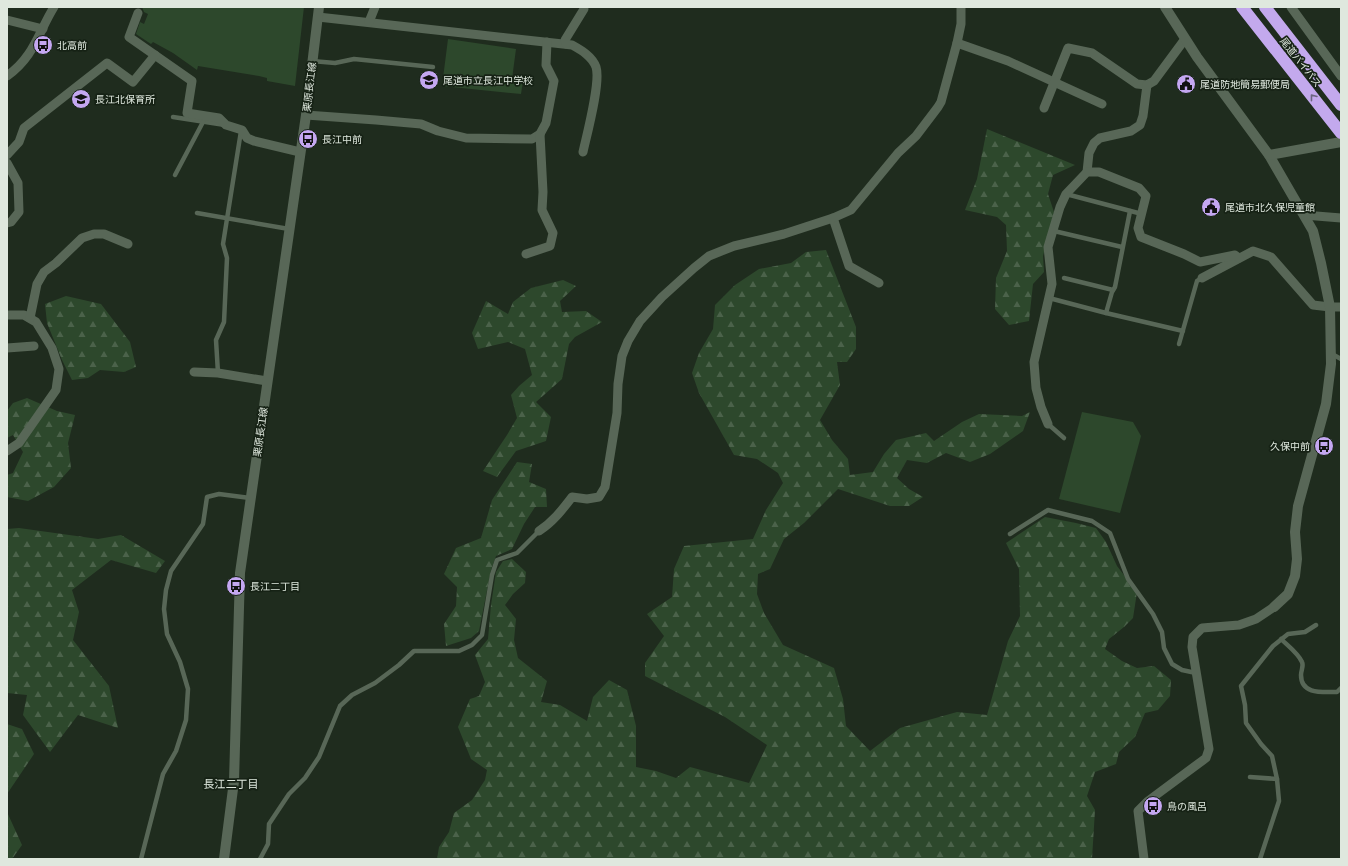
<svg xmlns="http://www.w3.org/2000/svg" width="1348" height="866" font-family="Literata,'Noto Sans JP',serif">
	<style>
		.forest { fill: url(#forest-firs) }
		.park { fill: #2d482c }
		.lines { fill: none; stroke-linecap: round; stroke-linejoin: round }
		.service { stroke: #586757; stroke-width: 4.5 }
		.minor { stroke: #586757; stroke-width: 9 }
		.tertiary { stroke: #586757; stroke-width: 10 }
		.secondary { stroke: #586757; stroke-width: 10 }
		.motorway { stroke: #c3a9ed; stroke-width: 12 }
		.oneway { stroke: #6c6681 }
		.labels { text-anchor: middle; stroke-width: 3.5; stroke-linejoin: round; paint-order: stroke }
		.poi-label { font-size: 10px; fill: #dfe8de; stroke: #162215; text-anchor: start }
		.street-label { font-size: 10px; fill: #dfe8de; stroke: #162215 }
		.neighbourhood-label { font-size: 11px; fill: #dfe8de; stroke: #162215 }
	</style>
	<defs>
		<pattern id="forest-firs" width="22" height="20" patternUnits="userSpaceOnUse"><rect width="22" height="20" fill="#2d482c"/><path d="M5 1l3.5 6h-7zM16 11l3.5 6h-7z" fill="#4b624a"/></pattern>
	</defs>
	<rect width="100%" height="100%" fill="#1f2c1e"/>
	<g class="forest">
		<path d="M 987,129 L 1075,165 L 1053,175 L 1048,194 L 1054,212 L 1043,256 L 1044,272 L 1033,284 L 1029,321 L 1009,325 L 995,309 L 996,278 L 1007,251 L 1006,225 L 997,217 L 965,210 L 977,179 Z"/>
		<path d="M 826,250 L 856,327 L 856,349 L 847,362 L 837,362 L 840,385 L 820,420 L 832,440 L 848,459 L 850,475 L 873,472 L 884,454 L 896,440 L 926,433 L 934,441 L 962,422 L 979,414 L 1022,416 L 1030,412 L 1023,431 L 990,454 L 970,462 L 946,453 L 927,463 L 907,460 L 897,478 L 909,489 L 923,497 L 909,506 L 890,506 L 838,489 L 804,523 L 784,539 L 770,569 L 758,574 L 757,594 L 764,613 L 783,645 L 834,668 L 843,699 L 846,726 L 870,751 L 900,728 L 957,712 L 987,715 L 1008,641 L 1020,616 L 1019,569 L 1006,543 L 1045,517 L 1076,523 L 1096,528 L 1106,542 L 1117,566 L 1137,592 L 1133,618 L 1124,627 L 1109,639 L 1105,649 L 1122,661 L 1137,668 L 1154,666 L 1171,680 L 1170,696 L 1158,710 L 1145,713 L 1135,737 L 1119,752 L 1116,764 L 1095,772 L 1087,796 L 1095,810 L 1092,859 L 437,859 L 439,847 L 449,832 L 454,813 L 472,800 L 485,780 L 487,770 L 471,759 L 458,727 L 470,699 L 479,696 L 485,682 L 475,655 L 488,639 L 491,605 L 496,572 L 503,561 L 512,559 L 526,572 L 525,583 L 513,594 L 505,605 L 516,619 L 514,640 L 518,658 L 547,681 L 541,702 L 560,705 L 587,721 L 593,697 L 609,680 L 627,690 L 636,726 L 636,767 L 656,771 L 676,778 L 690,767 L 749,783 L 767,745 L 725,717 L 645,676 L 645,663 L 664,636 L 647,614 L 672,597 L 674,569 L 684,546 L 753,539 L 766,510 L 783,483 L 778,473 L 757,459 L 734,455 L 699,393 L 692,373 L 699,353 L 713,329 L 715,305 L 735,285 L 759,269 L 791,263 L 806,252 Z"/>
		<path d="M 563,280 L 576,286 L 560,301 L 562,312 L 586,311 L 602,322 L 575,337 L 569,344 L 562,379 L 536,402 L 551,417 L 546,441 L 516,451 L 497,477 L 483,471 L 507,435 L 517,418 L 511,395 L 519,386 L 532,375 L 525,349 L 508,342 L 478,349 L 472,333 L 486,301 L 508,314 L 513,302 L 531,288 Z"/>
		<path d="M 66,296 L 101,304 L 130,342 L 136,367 L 124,372 L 100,370 L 88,378 L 72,380 L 62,360 L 47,323 L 45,304 Z"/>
		<path d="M 27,398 L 57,411 L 75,415 L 68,443 L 71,468 L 54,487 L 28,501 L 7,497 L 7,475 L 13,473 L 23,452 L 13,435 L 7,438 L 7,411 L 13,403 Z"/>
		<path d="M 517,462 L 532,464 L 529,482 L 546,489 L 547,507 L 535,507 L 524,524 L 512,549 L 496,556 L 491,570 L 479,631 L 471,638 L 446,646 L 444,624 L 456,606 L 457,587 L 444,574 L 456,548 L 481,538 L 492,500 Z"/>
		<path d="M 19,528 L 98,539 L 121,535 L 165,561 L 156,573 L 111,560 L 72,590 L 79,612 L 73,640 L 109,686 L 118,728 L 78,715 L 50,752 L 23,715 L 27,695 L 7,693 L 7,529 Z"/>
		<path d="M 7,724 L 22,729 L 34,754 L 7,794 Z"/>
		<path d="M 7,812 L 22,845 L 12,859 L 7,859 Z"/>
	</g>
	<g class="park">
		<path d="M 142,7 L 304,7 L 295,86 L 267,81 L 267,78 L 259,76 L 198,66 L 197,70 L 173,53 L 153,42 L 151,44 L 136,34 L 140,22 L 144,24 L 148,14 L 144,12 Z"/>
		<path d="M 448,39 L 516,49 L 512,79 L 523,81 L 521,94 L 442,86 Z"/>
		<path d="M 1082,412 L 1133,422 L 1141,436 L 1120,513 L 1059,499 Z"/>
	</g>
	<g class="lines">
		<g class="service">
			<path d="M 312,61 L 335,63 L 354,59 L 433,67"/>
			<path d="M 173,117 L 225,125"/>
			<path d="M 175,175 L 203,122"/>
			<path d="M 1066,194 L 1142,214"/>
			<path d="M 197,213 L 289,229"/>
			<path d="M 1054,231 L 1122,247"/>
			<path d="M 1064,278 L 1113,290"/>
			<path d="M 1049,298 L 1106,313 L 1112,292 L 1115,287 L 1130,211"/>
			<path d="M 1106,313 L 1183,331"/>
			<path d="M 1179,344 L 1197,281 L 1202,278"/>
			<path d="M 1332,354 L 1341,359"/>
			<path d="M 218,373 L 216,340 L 224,322 L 227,258 L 223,244 L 241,131"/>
			<path d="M 1048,424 L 1064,438"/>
			<path d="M 1010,534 L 1048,510 L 1092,521 L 1110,533 L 1128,579 L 1153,614 L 1162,632 L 1164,648 L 1172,664 L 1182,670 L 1196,673"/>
			<path d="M 1281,639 C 1288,646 1298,653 1302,662 C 1304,666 1301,670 1301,675 C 1301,695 1323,692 1337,692 L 1341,688"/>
			<path d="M 1250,777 L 1277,779"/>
			<path d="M 141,859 L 163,774 L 176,751 L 186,720 L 188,689 L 180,662 L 167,634 L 164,609 L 166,590 L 171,571 L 203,524 L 207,497 L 219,494 L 250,498"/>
			<path d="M 260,859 L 268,844 L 269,824 L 289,794 L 305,778 L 319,757 L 340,706 L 352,695 L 375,683 L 399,665 L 414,651 L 459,651 L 472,645 L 482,635 L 492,575 L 497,560 L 517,553 L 539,531"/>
			<path d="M 1260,859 L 1279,801 L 1277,779 L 1272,756 L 1261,744 L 1246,723 L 1245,705 L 1241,686 L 1273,646 L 1288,634 L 1305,632 L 1316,625"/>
		</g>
		<g class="minor">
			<path d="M 1291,7 L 1341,76"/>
			<path d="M 138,13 L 129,37 L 192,81 L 187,113 L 219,118 L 226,125 L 242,130 L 247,138 L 254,141 L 300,152"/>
			<path d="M 318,17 L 572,45 C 581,50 592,56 596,67 C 601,82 587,134 583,152"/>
			<path d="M 7,20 L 43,29"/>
			<path d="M 369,22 L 375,7"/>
			<path d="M 957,43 L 1008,61 L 1102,104"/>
			<path d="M 566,44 L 565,40 L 584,9"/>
			<path d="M 7,76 C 34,57 38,33 54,7"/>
			<path d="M 1044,108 L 1068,48 L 1092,53 L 1137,84 L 1147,85 L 1154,81 L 1185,39"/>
			<path d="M 306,115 L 376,120 L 421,124 L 438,131 L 466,138 L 532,139 L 540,134 L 546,123 L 554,81 L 546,65 L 547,42"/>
			<path d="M 7,155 L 19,142 L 24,128 L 107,63 L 133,82 L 155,55"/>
			<path d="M 7,163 L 18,183 L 19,212 L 11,222 L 7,223"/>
			<path d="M 1087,172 L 1089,153 L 1094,143 L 1100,138 L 1131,131 L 1140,125 L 1143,116 L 1147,85"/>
			<path d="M 1304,215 L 1341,218"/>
			<path d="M 833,218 L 849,266 L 879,283"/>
			<path d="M 526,254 L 550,246 L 553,233 L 542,210 L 543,192 L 540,134"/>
			<path d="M 1202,278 L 1253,251 L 1271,257 L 1313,305 L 1330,307 L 1341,307"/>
			<path d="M 7,315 L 24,315 L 36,322 L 52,348 L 59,369 L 56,390 L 19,443 L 7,451"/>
			<path d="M 30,318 L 37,284 L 44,272 L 56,263 L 82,238 L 94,234 L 104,234 L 128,244"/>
			<path d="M 7,348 L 34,346"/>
			<path d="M 194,372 L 218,373 L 267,381"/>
			<path d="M 1048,424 L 1041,407 L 1036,388 L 1034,362 L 1052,284 L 1048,247 L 1060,207 L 1066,194 L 1087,172 L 1099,172 L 1139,188 L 1146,196 L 1138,228 L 1141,237 L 1184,254 L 1200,262 L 1235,255 L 1239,258"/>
			<path d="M 539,531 C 553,522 562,510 572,497 L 587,499 L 599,497 L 605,487 L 617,413 L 618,384 L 622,356 L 628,341 L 640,321 L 662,297 L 694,268 L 709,256 L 734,246 L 784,234 L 833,218 L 851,210 L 898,153 L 916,136 L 938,107 L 941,102 L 957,43 L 961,24 L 961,7"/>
			<path d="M 1144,859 L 1138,811 L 1148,801 L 1206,758 L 1209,749 L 1192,647 L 1193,637 L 1202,628 L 1239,625 L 1256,619 L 1274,607"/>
		</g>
		<g class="tertiary">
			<path d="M 1165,7 L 1197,57 L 1269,155 L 1313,231 L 1321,263 L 1330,307 L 1331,364 L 1326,404 L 1298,506 L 1295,532 L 1297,559 L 1295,576 L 1288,594 L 1274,607"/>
			<path d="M 1269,155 L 1341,142"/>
		</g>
		<path class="secondary" d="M 224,859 L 234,781 L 240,573 L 306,115 L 319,7"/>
		<g class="motorway">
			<path d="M 1242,7 L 1341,133"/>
			<path d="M 1265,7 L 1341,105"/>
		</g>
	</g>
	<defs><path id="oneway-chevron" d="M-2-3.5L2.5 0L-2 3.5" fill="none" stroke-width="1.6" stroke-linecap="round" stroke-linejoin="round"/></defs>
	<use class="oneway" href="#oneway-chevron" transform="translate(1313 97) rotate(-128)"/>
	<defs>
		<symbol id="bus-disc" viewBox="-11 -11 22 22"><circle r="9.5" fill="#c4a7f1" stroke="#162215"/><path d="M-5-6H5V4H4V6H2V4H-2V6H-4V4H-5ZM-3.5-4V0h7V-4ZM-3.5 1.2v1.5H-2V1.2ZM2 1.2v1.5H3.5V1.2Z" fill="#111"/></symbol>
		<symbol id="school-disc" viewBox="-11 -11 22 22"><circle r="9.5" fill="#c4a7f1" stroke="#162215"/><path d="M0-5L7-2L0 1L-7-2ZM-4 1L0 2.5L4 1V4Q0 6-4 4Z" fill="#111"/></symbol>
		<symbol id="civic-disc" viewBox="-11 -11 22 22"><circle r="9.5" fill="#c4a7f1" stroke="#162215"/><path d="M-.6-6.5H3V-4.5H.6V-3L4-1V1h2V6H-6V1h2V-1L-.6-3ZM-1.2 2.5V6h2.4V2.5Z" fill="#111"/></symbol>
	</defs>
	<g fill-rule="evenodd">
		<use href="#bus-disc" x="32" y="34" width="22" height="22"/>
		<use href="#school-disc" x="418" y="69" width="22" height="22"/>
		<use href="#civic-disc" x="1175" y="73" width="22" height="22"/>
		<use href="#school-disc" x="70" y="88" width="22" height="22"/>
		<use href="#bus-disc" x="297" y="128" width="22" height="22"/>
		<use href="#civic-disc" x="1200" y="196" width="22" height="22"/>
		<use href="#bus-disc" x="1313" y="435" width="22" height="22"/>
		<use href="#bus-disc" x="225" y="575" width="22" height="22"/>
		<use href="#bus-disc" x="1142" y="795" width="22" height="22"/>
	</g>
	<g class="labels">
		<g class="poi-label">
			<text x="57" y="49">北高前</text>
			<text x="443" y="84">尾道市立長江中学校</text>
			<text x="1200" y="88">尾道防地簡易郵便局</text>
			<text x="95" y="103">長江北保育所</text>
			<text x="322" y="143">長江中前</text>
			<text x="1225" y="211">尾道市北久保児童館</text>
			<text x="1310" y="450" text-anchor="end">久保中前</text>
			<text x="250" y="590">長江二丁目</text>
			<text x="1167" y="810">鳥の風呂</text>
		</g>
		<g class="street-label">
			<text transform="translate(1301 62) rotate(52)" y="4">尾道バイパス</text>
			<text transform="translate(309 87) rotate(-83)" y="4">栗原長江線</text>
			<text transform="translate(260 432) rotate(-82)" y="4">栗原長江線</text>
		</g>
		<g class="neighbourhood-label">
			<text x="231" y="788">長江二丁目</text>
		</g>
	</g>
	<rect width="1348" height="866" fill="none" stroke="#dfe8de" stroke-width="16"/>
</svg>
